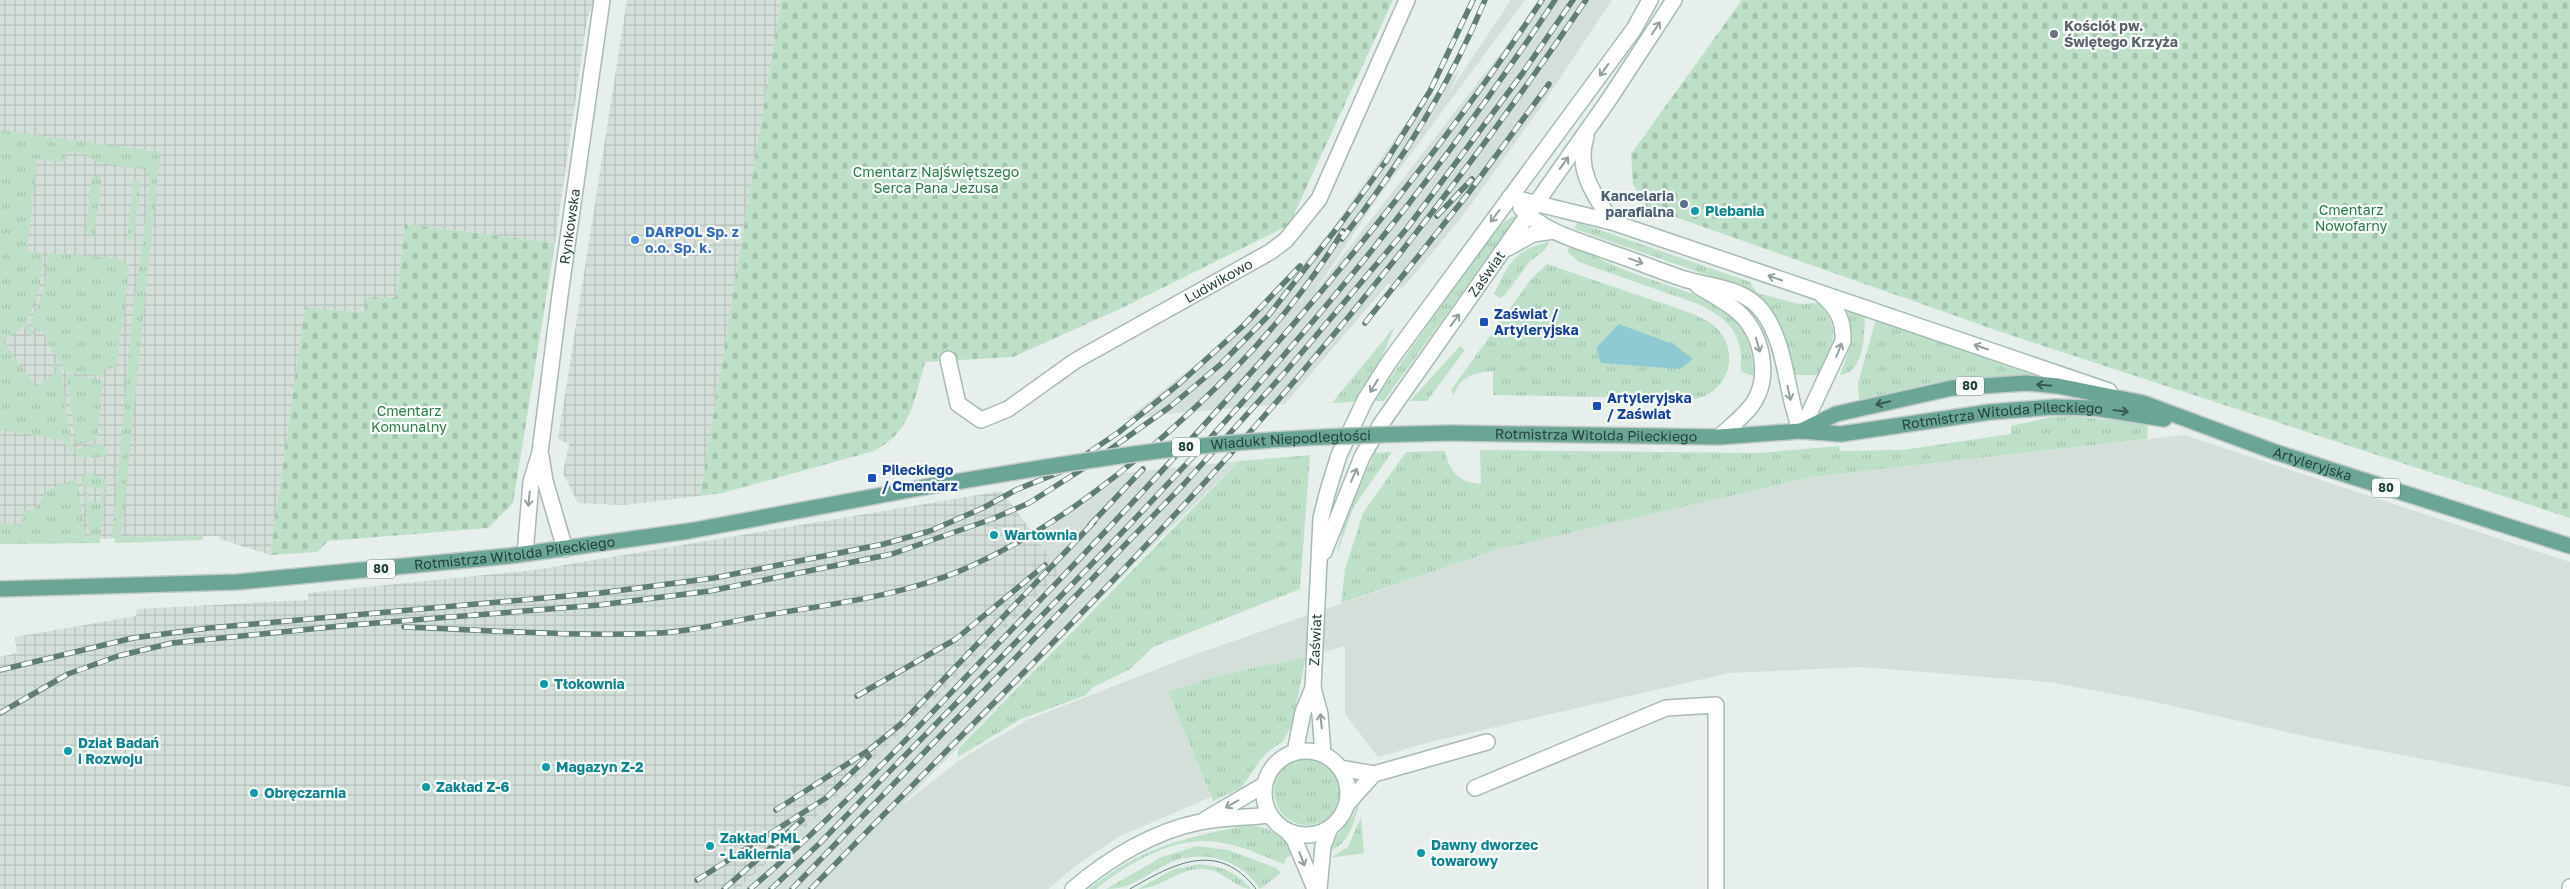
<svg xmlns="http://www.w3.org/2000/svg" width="2570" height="889" font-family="'Golos Text',sans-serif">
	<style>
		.built { fill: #d4dfda }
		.industrial { fill: url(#industrial-grid) }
		.grass { fill: url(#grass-tufts) }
		.cemetery { fill: url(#cemetery-stones) }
		.water { fill: #8ec9d4 }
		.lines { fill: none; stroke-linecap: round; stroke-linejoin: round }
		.street-casing { stroke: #a8b8b2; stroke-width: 18 }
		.secondary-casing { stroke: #a4bbb3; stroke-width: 18 }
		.primary-casing { stroke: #c2cac8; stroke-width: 18 }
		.street { stroke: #fff; stroke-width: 15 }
		.secondary { stroke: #fff; stroke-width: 15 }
		.primary { stroke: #6aa596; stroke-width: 15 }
		.tram { stroke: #5f7d75; stroke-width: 1 }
		.rail-casing { stroke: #5f7d75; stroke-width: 5.5 }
		.rail { stroke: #f7fbf9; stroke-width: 4; stroke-dasharray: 11; stroke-linecap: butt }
		.primary-bridge-casing { stroke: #c2cac8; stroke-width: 18; stroke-linecap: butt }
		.primary-bridge { stroke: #6aa596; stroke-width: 15 }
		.oneway { stroke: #92a09c }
		.oneway2 { stroke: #365b51 }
		.worship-dot { fill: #6b7280; stroke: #f7fbf9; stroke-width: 2 }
		.service-dot { fill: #5c6f8a; stroke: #f7fbf9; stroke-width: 2 }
		.culture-dot { fill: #0f9aa8; stroke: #f7fbf9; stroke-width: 2 }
		.shop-dot { fill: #3f7fe0; stroke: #f7fbf9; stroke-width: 2 }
		.transit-dot { fill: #1a4fb4; stroke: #f7fbf9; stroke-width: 2 }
		.labels { text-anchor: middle; stroke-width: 4.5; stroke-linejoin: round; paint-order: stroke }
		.shield { fill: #f7fbf9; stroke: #637a73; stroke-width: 1 }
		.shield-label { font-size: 12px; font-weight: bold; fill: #24423a }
		.worship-label { font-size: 14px; font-weight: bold; fill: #5b616d; stroke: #f7fbf9; text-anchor: start }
		.park-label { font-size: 14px; fill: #2d7a4b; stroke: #f7fbf9 }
		.service-label { font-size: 14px; font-weight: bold; fill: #4e5e75; stroke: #f7fbf9; text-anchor: end }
		.culture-label { font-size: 14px; font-weight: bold; fill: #0d838f; stroke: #f7fbf9; text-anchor: start }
		.street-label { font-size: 14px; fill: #24423a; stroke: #f7fbf9 }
		.shop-label { font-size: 14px; font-weight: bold; fill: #366cbe; stroke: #f7fbf9; text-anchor: start }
		.transit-label { font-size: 14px; font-weight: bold; fill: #164399; stroke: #f7fbf9; text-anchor: start }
	</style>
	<defs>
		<pattern id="industrial-grid" width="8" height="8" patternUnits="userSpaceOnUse" patternTransform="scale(1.25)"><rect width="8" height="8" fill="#d4dfda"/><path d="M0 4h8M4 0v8" fill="none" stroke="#b6c1bc"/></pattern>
		<pattern id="grass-tufts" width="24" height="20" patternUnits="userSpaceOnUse" patternTransform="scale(1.25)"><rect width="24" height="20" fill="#bfe0c8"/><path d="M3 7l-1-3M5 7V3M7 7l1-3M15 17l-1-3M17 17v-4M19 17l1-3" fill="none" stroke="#a4c1ad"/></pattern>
		<pattern id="cemetery-stones" width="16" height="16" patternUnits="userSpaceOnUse" patternTransform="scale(1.25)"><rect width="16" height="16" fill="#bfe0c8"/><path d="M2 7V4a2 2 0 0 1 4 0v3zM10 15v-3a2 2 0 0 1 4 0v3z" fill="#a4c1ad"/></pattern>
	</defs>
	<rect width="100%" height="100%" fill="#e6efeb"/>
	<g class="built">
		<path d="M 1511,0 L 1525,0 L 1375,202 L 1313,294 L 1504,49 L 1539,0 L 1612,0 L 1540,108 L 1461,218 L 1403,288 L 1388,284 L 1285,404 L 1166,414 L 1125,420 L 1215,349 L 1305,261 L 1335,225 L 1407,121 L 1460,70 L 1448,94 Z"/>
		<path d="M 2184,435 L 2570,562 L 2570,787 L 2313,738 L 2151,701 L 2049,682 L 1860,667 L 1729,673 L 1430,742 L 1378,757 L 1345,714 L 1345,646 L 1306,657 L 1219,675 L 1168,692 L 1211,797 L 1118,837 L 1078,864 L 1048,889 L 738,889 L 793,840 L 866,768 L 1061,572 L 1032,532 L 1114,474 L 1239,461 L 1146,552 L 901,806 L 958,761 L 1027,720 L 1196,654 L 1496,550 L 1812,477 Z"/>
	</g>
	<g class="industrial">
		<path d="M 0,0 L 594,0 L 587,19 L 555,243 L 405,224 L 396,298 L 365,313 L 305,307 L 270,555 L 220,539 L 219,536 L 0,541 Z"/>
		<path d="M 627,0 L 781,0 L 700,496 L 624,505 L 578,503 L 563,473 L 569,444 L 558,439 Z"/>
		<path d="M 1002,491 L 1061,572 L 866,768 L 793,840 L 738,889 L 0,889 L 0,657 L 17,653 L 15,637 L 136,616 L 137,609 L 308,600 L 308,593 L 535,570 Z"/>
	</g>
	<g class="grass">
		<path d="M 0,130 L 160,152 L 121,537 L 203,536 L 203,540 L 115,543 L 115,538 L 112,538 L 133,311 L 150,185 L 149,176 L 143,169 L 97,162 L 82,153 L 66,151 L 65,162 L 37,159 L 27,251 L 44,253 L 39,289 L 27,323 L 35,335 L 32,337 L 24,326 L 3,341 L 36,387 L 57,372 L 53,366 L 56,364 L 61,370 L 73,455 L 62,440 L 2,430 L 0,440 Z"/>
		<path d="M 94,176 L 100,176 L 102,182 L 94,236 L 87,233 L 86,228 L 91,181 Z"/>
		<path d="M 135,180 L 139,182 L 140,187 L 135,233 L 131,239 L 127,240 L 133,185 L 131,185 Z"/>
		<path d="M 1516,215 L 1515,219 L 1384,401 L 1374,401 L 1490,237 L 1504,222 Z"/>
		<path d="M 1577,222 L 1750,282 L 1757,293 L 1799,304 L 1819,303 C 1843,330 1832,346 1819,375 L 1794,375 L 1784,332 L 1768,307 L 1730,283 L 1575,229 Z"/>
		<path d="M 1549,242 L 1545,250 L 1529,262 L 1505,295 L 1500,298 L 1494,294 C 1508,264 1515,249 1549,242 Z"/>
		<path d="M 1570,245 C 1591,255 1612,265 1633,273 C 1687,294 1755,302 1754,376 L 1741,372 C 1740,364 1742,356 1740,348 C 1736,325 1718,314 1698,304 L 1579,262 L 1567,251 Z"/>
		<path d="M 48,253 L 117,258 L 127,263 L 129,271 L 117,365 L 114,368 L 104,369 L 103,377 L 65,371 L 47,342 L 48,340 L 41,330 L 38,332 L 31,322 L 44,290 Z"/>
		<path d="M 1547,264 C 1582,276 1617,288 1652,300 C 1671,306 1692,312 1709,322 C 1742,343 1733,392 1694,399 L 1493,395 L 1493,371 C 1476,372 1458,377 1454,396 L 1451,390 L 1531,279 Z"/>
		<path d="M 1848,310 L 1865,316 C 1864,336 1865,372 1840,375 L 1852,342 Z"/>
		<path d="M 1876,319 L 2033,375 L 1932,383 L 1859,400 L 1858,383 Z"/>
		<path d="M 1395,326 L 1380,361 L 1354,402 L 1332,403 Z"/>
		<path d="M 1460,346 L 1465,350 L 1427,401 L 1410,401 Z"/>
		<path d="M 66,374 L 103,380 L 97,440 L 76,445 Z"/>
		<path d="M 2069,416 L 2145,423 L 2148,427 L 2147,439 L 1812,477 L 1496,550 L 1341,603 L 1345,569 L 1363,513 L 1406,452 L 1445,451 C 1448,470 1461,484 1481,484 L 1480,450 L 1759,453 L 1839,446 L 1840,451 L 1902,450 L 2011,434 L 2011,426 L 2050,417 Z"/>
		<path d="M 99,444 L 108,448 L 105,457 L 78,458 L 76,449 Z"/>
		<path d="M 1392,452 L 1353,508 L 1336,557 L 1347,512 L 1375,453 Z"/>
		<path d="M 1310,455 L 1300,589 L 1153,647 L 1129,670 L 1093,687 L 1086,695 L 1021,719 L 958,757 L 958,749 L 1239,461 Z"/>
		<path d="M 89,473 L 106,479 L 105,489 L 83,486 L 81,477 Z"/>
		<path d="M 77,479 L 86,538 L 90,538 L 83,489 L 88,490 L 87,501 L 101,503 L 102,491 L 105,492 L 100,543 L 0,544 L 0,522 L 21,526 L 23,511 L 34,510 L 49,489 Z"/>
		<path d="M 1306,657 L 1292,725 L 1283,741 L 1264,755 L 1241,788 L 1213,801 L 1168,692 L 1219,675 Z"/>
		<circle cx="1307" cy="792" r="33"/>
		<path d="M 1362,796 C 1356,813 1351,844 1331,850 L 1335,839 L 1353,815 Z"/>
		<path d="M 1361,817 L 1364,853 L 1330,858 L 1348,847 Z"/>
		<path d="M 1244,826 C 1265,824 1285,835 1294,855 L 1286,858 L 1284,864 C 1263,856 1241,845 1218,842 C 1175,835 1128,863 1096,889 L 1089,889 C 1141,848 1181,838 1244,826 Z"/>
		<path d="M 1197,846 L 1228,850 L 1276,868 L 1281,873 L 1260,889 C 1240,857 1198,848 1165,865 C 1143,876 1132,889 1106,889 L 1162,857 Z"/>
		<path d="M 1199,864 C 1220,866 1238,872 1251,889 C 1238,889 1224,871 1205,869 C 1179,867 1162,889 1138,889 L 1172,870 Z"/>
	</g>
	<g class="cemetery">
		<path d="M 781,0 L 1393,0 L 1289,225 L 1124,307 L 1013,357 L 925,362 C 914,400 912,431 874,451 L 722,493 L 700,496 Z"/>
		<path d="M 1742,0 L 2570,0 L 2570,518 L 2001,332 L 1647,207 L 1633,184 L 1631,154 Z"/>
		<path d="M 405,224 L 555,243 L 513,503 L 488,528 L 328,541 L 317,552 L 270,555 L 305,307 L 365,313 L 367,297 L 396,298 Z"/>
	</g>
	<path class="water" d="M 1619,324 L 1673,344 L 1693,359 L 1680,369 L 1601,363 L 1596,348 Z"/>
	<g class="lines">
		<defs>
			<g id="street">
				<path id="s1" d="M 948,359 L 958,404 L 981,420 L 1008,409 L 1075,361 L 1270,252 L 1286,240 L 1319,199 L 1407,0"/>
				<path d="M 541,456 L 545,481 L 565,549"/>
				<path id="s2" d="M 525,554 L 531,482 L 540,452 L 560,295 L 602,0"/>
				<path d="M 1340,768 L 1374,774 L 1487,742"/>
				<path d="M 1475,788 L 1666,708 L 1716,705 L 1716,889"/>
				<path d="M 1347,804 L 1374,774"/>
				<path d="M 1287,831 L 1294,839 L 1315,889"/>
				<path d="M 1319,889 L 1323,846 L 1330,828"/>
				<path d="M 2570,889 L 2570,887"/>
			</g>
			<g id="secondary">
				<path d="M 1586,137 C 1575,170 1595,196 1612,222"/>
				<path d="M 1510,197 L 1612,222 L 2109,391"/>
				<path d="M 1521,208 C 1545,233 1580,241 1612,253 C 1636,261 1660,271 1684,279 C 1711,287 1744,287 1763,312 C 1788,347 1785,393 1801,431"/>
				<path d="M 1508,248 L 1533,234 L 1553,231"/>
				<path d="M 1698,286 C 1711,294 1725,301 1737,311 C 1762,332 1772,377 1752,405 C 1743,417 1730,427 1719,437"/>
				<path d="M 1801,431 L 1843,341 C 1844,320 1837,308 1822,295"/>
				<path id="s3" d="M 1324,552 L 1362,457 L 1381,424 L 1610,98 L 1674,0"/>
				<path d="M 1313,688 L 1320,714 L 1323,754"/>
				<circle cx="1306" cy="793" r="42"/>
				<path id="s4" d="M 1295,752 L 1303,712 L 1313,688 L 1321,518 L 1327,494 L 1339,455 L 1365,400 L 1389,362 L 1634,29 L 1650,0"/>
				<path d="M 1206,819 L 1264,785"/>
				<path d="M 1073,889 C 1108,859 1154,831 1200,822 C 1223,817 1246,818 1269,815"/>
			</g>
			<g id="primary">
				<path id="s5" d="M 1801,431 L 1836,414 L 1952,388 L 2026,383 L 2058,386 L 2143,403 L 2275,452 L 2570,546"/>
				<path id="s6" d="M 1450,433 L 1719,437 L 1801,431 L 1841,434 L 1990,412 L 2055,407 L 2094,408 L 2164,419"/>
				<path id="s7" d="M 0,589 L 237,582 L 509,556 L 689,531 L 925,487"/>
			</g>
		</defs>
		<use href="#street" class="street-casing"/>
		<use href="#secondary" class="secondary-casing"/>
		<use href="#primary" class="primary-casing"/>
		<use href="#street" class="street"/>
		<use href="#secondary" class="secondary"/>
		<use href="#primary" class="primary"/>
		<path class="tram" d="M 1130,889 C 1173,864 1218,839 1256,889"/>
		<defs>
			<g id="rail">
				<path d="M 1385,163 L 1430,91 L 1473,0"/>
				<path d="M 1437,216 L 1472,179"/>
				<path d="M 1342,239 C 1400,165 1449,87 1485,0"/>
				<path d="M 1365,323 L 1467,195 L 1549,84"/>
				<path d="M 1090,525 L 1143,469"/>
				<path d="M 404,627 C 489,630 575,637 660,633 C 695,631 732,621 767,615 C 832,604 901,596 962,570 C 1036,538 1096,494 1157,442 C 1228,380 1294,312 1343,231"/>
				<path d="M 0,670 L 133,638 L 209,628 L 600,593 L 714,578 L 884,544 L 930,531 L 983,508 L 1016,490 L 1060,472 L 1119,432 L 1180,383 L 1243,326 L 1300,266"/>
				<path d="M 857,696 L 956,639 L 1045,565"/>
				<path d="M 0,713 L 68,674 L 118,656 L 172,643 L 351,625 L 599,605 L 710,591 L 892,554 L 992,519 L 1029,503 L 1084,468 L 1171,406 L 1221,364 L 1268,316 L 1344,219 L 1388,158"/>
				<path d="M 776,810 L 869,750 L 901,724 L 1094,522"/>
				<path d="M 697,880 L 826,798 L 869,756"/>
				<path d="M 724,889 L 802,820"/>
				<path d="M 750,889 C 846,808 930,713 1018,623 C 1207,427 1391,227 1542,0"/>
				<path d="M 771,889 L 820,843 C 995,661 1179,484 1340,289 C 1417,197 1489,100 1555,0"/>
				<path d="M 792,889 L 1184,484 L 1287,370 L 1408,227 L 1522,74 L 1573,0"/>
				<path d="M 811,889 C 975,720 1145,556 1298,377 C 1401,257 1497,131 1586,0"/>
			</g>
		</defs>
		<use href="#rail" class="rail-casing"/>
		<use href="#rail" class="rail"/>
		<defs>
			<g id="primary-bridge">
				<path id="s8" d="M 925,487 C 1007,473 1090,459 1173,449 C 1264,438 1358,435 1450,433"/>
			</g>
		</defs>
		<use href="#primary-bridge" class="primary-bridge-casing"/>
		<use href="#primary-bridge" class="primary-bridge"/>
	</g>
	<defs><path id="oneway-shaft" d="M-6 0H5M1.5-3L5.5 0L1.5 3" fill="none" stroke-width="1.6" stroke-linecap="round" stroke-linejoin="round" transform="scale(1.25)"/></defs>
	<g class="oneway">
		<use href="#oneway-shaft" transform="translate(1656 28) rotate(-57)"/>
		<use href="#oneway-shaft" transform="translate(1604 70) rotate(126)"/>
		<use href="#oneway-shaft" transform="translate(1564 163) rotate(-54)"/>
		<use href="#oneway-shaft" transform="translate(1495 216) rotate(127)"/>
		<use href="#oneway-shaft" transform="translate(1636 261) rotate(20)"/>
		<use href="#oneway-shaft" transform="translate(1775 278) rotate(-161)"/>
		<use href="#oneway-shaft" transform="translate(1455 320) rotate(-54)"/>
		<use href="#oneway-shaft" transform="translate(1758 345) rotate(74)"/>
		<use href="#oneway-shaft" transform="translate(1981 347) rotate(-161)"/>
		<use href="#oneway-shaft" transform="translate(1839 350) rotate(-69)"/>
		<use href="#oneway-shaft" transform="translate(1374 386) rotate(121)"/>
		<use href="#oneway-shaft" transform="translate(1789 393) rotate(78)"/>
		<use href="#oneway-shaft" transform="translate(1354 475) rotate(-66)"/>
		<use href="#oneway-shaft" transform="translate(529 499) rotate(96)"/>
		<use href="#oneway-shaft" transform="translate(1321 721) rotate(-96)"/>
		<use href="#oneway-shaft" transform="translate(1232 804) rotate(150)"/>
		<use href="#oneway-shaft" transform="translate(1302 859) rotate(69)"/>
	</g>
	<g class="oneway2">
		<use href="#oneway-shaft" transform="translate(2044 385) rotate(-175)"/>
		<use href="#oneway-shaft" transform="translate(1883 403) rotate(167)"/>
		<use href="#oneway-shaft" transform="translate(2121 411) rotate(7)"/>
	</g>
	<circle class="worship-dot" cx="2054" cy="34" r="5"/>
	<circle class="service-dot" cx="1684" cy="204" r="5"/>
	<g class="culture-dot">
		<circle cx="1695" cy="211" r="5"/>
		<circle cx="994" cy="535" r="5"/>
		<circle cx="544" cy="684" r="5"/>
		<circle cx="68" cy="751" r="5"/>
		<circle cx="546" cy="767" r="5"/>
		<circle cx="426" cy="787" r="5"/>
		<circle cx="254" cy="793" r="5"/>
		<circle cx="710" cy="846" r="5"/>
		<circle cx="1421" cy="853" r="5"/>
	</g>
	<circle class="shop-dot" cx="635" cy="240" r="5"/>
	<g class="transit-dot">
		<rect x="1479" y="317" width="10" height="10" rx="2.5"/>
		<rect x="1592" y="401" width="10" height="10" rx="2.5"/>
		<rect x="867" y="473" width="10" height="10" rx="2.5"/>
	</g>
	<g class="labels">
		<g class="shield">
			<rect x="1956" y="376.5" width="28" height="19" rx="4"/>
			<rect x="1172" y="437.5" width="28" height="19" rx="4"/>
			<rect x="2372" y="478.5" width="28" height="19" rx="4"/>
			<rect x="367" y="559.5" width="28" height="19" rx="4"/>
		</g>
		<g class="shield-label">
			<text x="1970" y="390">80</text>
			<text x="1186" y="451">80</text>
			<text x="2386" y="492">80</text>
			<text x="381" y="573">80</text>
		</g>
		<g class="worship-label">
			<text x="2064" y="31">Kościół pw.<tspan x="2064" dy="16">Świętego Krzyża</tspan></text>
		</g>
		<g class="park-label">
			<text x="936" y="177">Cmentarz Najświętszego<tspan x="936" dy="16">Serca Pana Jezusa</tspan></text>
			<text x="2351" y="215">Cmentarz<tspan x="2351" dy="16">Nowofarny</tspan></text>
			<text x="409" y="416">Cmentarz<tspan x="409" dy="16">Komunalny</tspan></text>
		</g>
		<g class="service-label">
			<text x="1674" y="201">Kancelaria<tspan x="1674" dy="16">parafialna</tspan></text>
		</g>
		<g class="culture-label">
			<text x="1705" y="216">Plebania</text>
			<text x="1004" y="540">Wartownia</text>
			<text x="554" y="689">Tłokownia</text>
			<text x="78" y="748">Dział Badań<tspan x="78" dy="16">i Rozwoju</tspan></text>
			<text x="556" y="772">Magazyn Z-2</text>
			<text x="436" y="792">Zakład Z-6</text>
			<text x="264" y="798">Obręczarnia</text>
			<text x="720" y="843">Zakład PML<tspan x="720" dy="16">- Lakiernia</tspan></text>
			<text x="1431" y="850">Dawny dworzec<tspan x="1431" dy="16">towarowy</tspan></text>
		</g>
		<g class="street-label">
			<text dy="5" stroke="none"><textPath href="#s2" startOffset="331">Rynkowska</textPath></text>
			<text dy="5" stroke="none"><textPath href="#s3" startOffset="324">Zaświat</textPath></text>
			<text dy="5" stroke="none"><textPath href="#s1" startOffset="350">Ludwikowo</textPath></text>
			<text dy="5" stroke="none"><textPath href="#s6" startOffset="554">Rotmistrza Witolda Pileckiego</textPath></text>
			<text dy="5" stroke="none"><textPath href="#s6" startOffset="146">Rotmistrza Witolda Pileckiego</textPath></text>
			<text dy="5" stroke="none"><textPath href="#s8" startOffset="369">Wiadukt Niepodległości</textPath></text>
			<text dy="5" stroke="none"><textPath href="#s5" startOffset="531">Artyleryjska</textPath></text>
			<text dy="5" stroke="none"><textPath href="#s7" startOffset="516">Rotmistrza Witolda Pileckiego</textPath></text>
			<text dy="5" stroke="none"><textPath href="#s4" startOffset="115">Zaświat</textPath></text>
		</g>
		<g class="shop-label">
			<text x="645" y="237">DARPOL Sp. z<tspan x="645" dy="16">o.o. Sp. k.</tspan></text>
		</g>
		<g class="transit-label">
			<text x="1494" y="319">Zaświat /<tspan x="1494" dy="16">Artyleryjska</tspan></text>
			<text x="1607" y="403">Artyleryjska<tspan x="1607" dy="16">/ Zaświat</tspan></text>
			<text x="882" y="475">Pileckiego<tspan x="882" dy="16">/ Cmentarz</tspan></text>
		</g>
	</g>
</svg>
